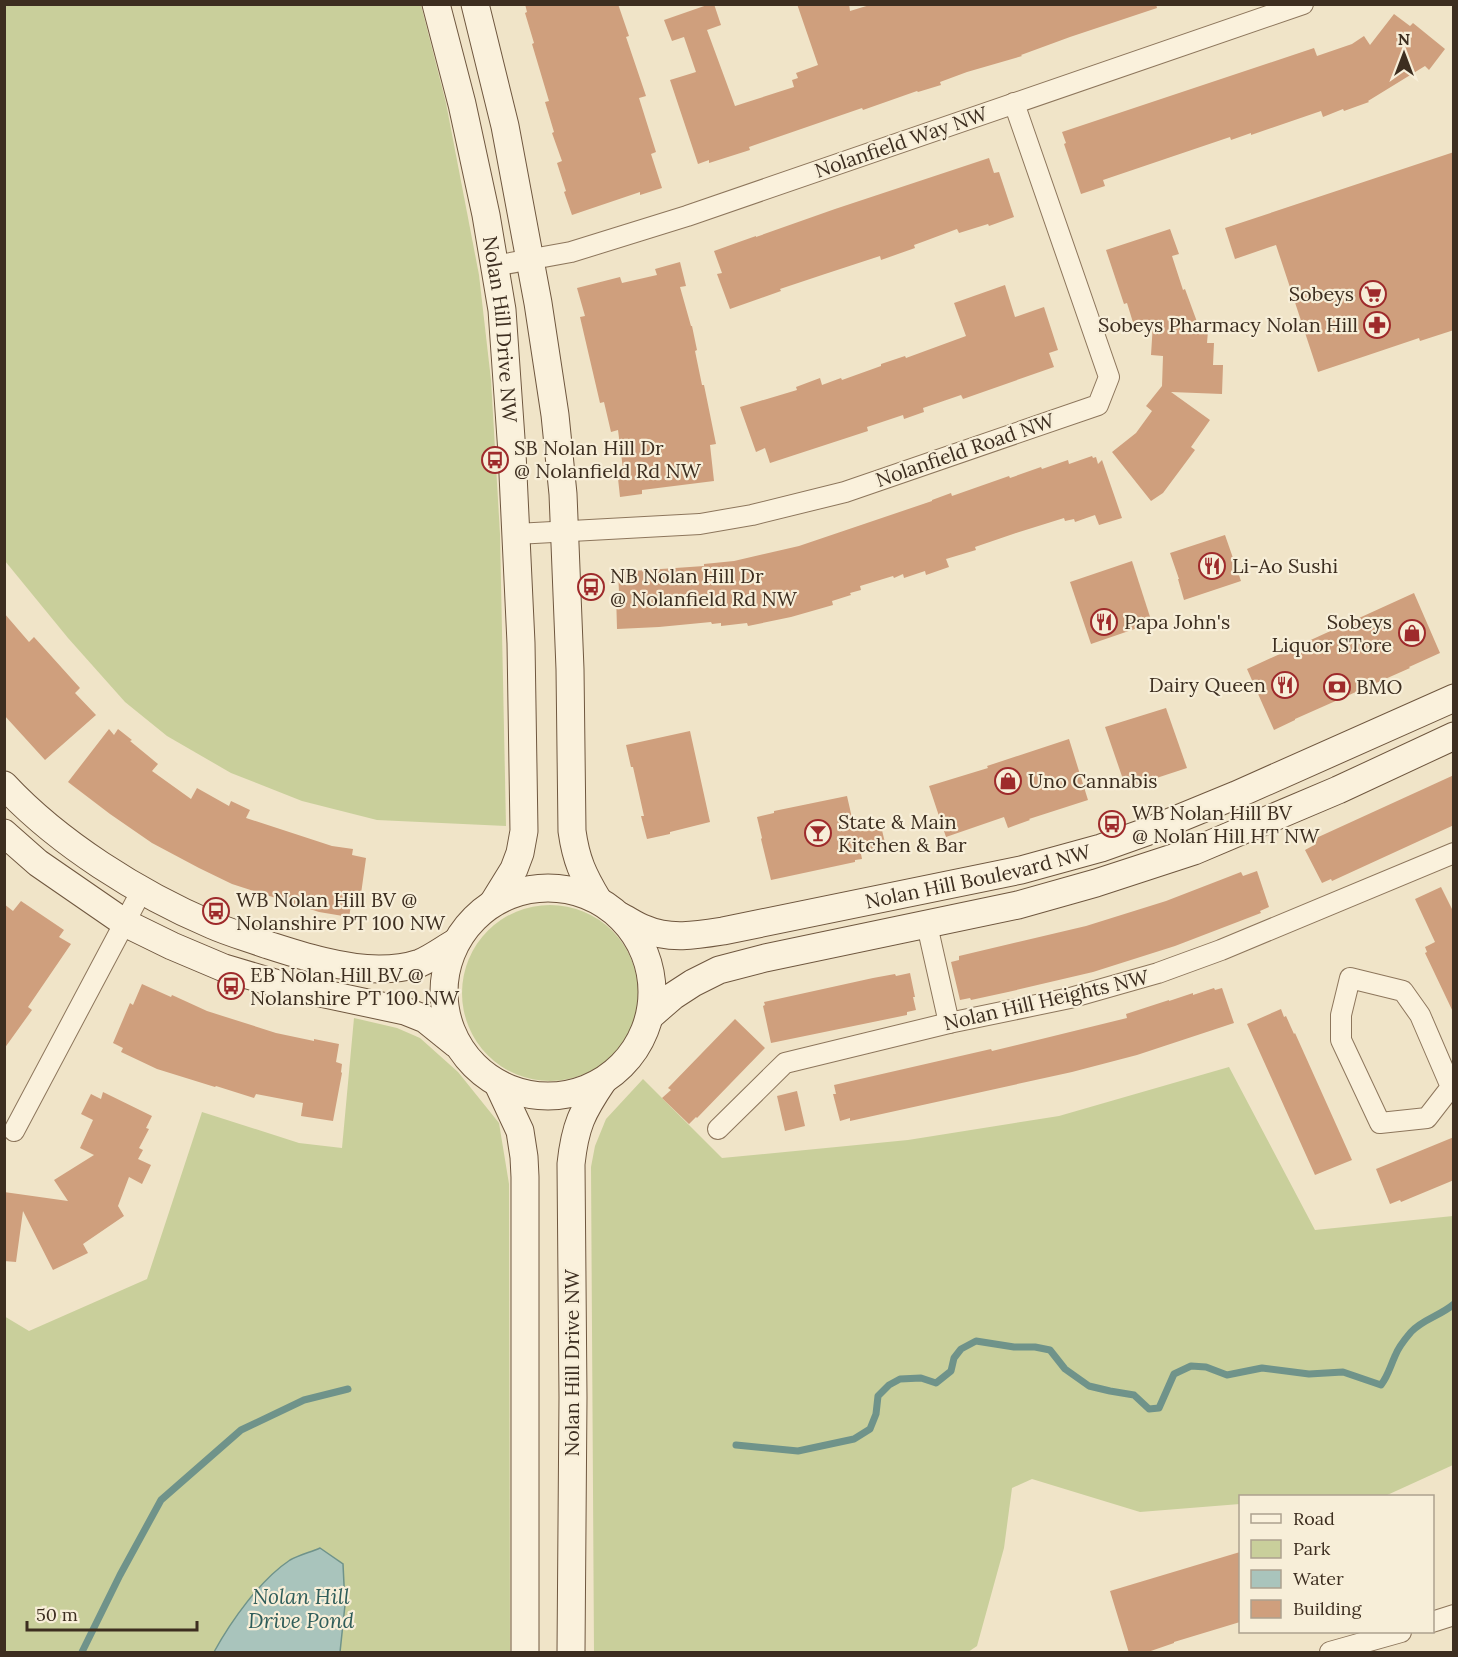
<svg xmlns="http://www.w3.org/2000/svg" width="1458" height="1657" font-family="Lora,serif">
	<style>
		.green { fill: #c9cf9b }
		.water { fill: #a9c4bc; stroke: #6f938a; stroke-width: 1.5 }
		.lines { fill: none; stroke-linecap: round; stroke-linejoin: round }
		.stream { stroke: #6f938a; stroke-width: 7 }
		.building { fill: #cf9f7d }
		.street-casing { stroke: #8d765c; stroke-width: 22 }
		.secondary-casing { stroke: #6f573f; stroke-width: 29 }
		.street { stroke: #faf1dc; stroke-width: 20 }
		.secondary { stroke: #faf1dc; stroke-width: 27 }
		.labels { text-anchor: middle; stroke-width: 4.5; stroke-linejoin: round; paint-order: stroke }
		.street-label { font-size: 20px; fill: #3d2e20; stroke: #f7eed8 }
		.poi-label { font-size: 20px; fill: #3d2e20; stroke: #f7eed8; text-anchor: start }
		.water-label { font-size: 21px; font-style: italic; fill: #2f5d5a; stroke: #f7eed8 }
	</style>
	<rect width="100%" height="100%" fill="#f0e4c8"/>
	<g class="green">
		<path d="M 4,5 L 421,5 L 446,103 L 479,275 L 491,380 L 500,534 L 506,826 L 377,820 L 302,801 L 231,773 L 167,736 L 125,702 L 68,638 L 5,561 Z"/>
		<circle cx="550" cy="993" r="88"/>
		<path d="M 354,1018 L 397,1028 L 420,1038 L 458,1072 L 499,1123 L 509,1184 L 510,1652 L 5,1652 L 4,1316 L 29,1331 L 147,1279 L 202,1112 L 299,1143 L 342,1148 Z"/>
		<path d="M 1229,1067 L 1315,1230 L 1453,1216 L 1453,1465 L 1385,1496 L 1240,1496 L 1240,1504 L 1140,1512 L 1032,1479 L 1012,1488 L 1004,1548 L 977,1646 L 968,1652 L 594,1652 L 591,1167 L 595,1146 L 606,1119 L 643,1079 L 722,1158 L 908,1140 L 1059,1116 Z"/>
	</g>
	<path class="water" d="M 320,1548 L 343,1564 L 345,1605 L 340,1652 L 214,1652 C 231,1621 260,1580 290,1560 C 299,1555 311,1552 320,1548 Z"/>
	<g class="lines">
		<g class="stream">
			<path d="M 736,1445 L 798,1451 L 854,1439 L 870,1429 L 876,1414 L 878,1396 L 889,1385 L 900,1379 L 921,1378 L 936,1383 L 951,1371 L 954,1358 L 961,1349 L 976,1341 L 1014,1347 L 1035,1347 L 1050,1350 L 1065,1369 L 1089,1386 L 1110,1391 L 1134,1395 L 1149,1409 L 1159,1408 L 1174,1374 L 1191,1366 L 1206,1367 L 1227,1375 L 1262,1368 L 1309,1374 L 1343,1372 L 1381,1385 C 1388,1376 1390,1367 1395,1356 C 1398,1348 1405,1339 1411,1332 C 1423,1319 1440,1316 1454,1304"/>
			<path d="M 82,1652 L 120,1575 L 161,1500 L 241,1430 L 304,1400 L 348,1389"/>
		</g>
	</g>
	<g class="building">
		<path d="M 525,4 L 618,4 L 629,36 L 626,37 L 646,96 L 639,98 L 656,152 L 651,154 L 662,188 L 640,195 L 640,192 L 572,215 L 564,192 L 566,191 L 557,163 L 562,161 L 552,133 L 554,132 L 545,102 L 549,101 L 532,44 L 534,43 L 525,13 L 527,12 Z"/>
		<path d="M 710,4 L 714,4 L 721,25 L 707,30 L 735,106 L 794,87 L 792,80 L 798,78 L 796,73 L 818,65 L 797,4 L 849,4 L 850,11 L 873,4 L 1156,4 L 1157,8 L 1070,37 L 1021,55 L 1022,56 L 967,72 L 940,82 L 941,85 L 918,92 L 917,91 L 863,110 L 862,108 L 749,147 L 750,150 L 709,163 L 709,160 L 698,164 L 670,80 L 696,72 L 684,37 L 672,41 L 664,20 Z"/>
		<path d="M 1394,14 L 1410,26 L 1413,23 L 1445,49 L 1429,70 L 1425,66 L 1368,101 L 1369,102 L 1344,111 L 1343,109 L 1323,117 L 1321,111 L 1251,135 L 1251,133 L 1231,140 L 1230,137 L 1103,180 L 1105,186 L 1081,194 L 1064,144 L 1066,143 L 1062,132 L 1314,48 L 1317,56 L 1352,44 L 1364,36 L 1370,45 Z"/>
		<path d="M 1454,152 L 1454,330 L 1420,341 L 1419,338 L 1318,372 L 1276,245 L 1235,259 L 1225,228 Z"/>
		<path d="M 989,158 L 994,173 L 999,172 L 1014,217 L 989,226 L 988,224 L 959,233 L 957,229 L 925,241 L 914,245 L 915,248 L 881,260 L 880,256 L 825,274 L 780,289 L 781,291 L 730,309 L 717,274 L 722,273 L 714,251 L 739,242 L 756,236 L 756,237 L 835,209 Z"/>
		<path d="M 1170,229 L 1179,254 L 1172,256 L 1183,290 L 1185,289 L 1200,330 L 1208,331 L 1207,343 L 1214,343 L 1213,365 L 1223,365 L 1222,394 L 1171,392 L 1210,420 L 1191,447 L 1195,450 L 1163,493 L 1151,501 L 1112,452 L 1136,433 L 1152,411 L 1146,406 L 1162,386 L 1163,356 L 1151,355 L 1153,323 L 1135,329 L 1127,303 L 1124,304 L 1106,250 Z"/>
		<path d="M 680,262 L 686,286 L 680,287 L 691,326 L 692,326 L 697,350 L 695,351 L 702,385 L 704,385 L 716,444 L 710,445 L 714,481 L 642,490 L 642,494 L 620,497 L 617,469 L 623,469 L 618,430 L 611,432 L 604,402 L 600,403 L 580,317 L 585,316 L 577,288 L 620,277 L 622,283 L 657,275 L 655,269 Z"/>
		<path d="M 1005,285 L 1015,317 L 1044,307 L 1058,350 L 1049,353 L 1054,367 L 963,399 L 961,395 L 923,408 L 924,412 L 904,419 L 903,415 L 867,427 L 868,431 L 770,463 L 765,448 L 756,452 L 740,407 L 797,390 L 796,387 L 820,378 L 822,385 L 841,378 L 842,380 L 881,366 L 881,364 L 905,356 L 906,358 L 966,336 L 954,303 Z"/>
		<path d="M 1092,456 L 1093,458 L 1096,457 L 1098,464 L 1102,460 L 1122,518 L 1099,525 L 1095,515 L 1075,522 L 1074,519 L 1065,521 L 1064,518 L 1016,533 L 975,547 L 976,550 L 946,559 L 949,567 L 926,575 L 925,571 L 904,578 L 903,574 L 894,578 L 893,576 L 860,586 L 861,590 L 850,593 L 851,595 L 832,601 L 833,605 L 791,617 L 748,626 L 747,623 L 721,626 L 721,623 L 712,624 L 711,622 L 659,627 L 617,629 L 616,593 L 619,592 L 618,572 L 704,566 L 704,564 L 734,561 L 799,546 L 932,501 L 932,500 L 951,493 L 952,496 L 1009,476 L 1010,478 L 1041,467 L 1042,469 L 1068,460 L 1069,464 Z"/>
		<path d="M 1225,535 L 1241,581 L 1184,600 L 1178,579 L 1179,579 L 1170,553 Z"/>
		<path d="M 1132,561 L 1152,623 L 1091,644 L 1070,582 Z"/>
		<path d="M 1414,593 L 1440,653 L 1409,667 L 1410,668 L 1295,719 L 1295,720 L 1274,730 L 1247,669 Z"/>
		<path d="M 4,613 L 29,642 L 34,637 L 80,688 L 75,693 L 96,715 L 45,760 L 4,715 Z"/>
		<path d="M 1166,708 L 1187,768 L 1126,788 L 1105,727 Z"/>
		<path d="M 109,729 L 114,735 L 118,729 L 132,740 L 130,741 L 158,764 L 152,771 L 191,799 L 197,788 L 229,806 L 231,801 L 250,810 L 246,818 L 332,846 L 353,849 L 352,855 L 366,858 L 360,901 L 352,900 L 349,917 L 319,912 L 232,884 L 199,868 L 152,843 L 110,814 L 68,782 Z"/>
		<path d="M 690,731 L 710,822 L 670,832 L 670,834 L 647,839 L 641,816 L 644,816 L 633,767 L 631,767 L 626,745 Z"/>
		<path d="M 1069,739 L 1088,800 L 1029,819 L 1030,820 L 1008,828 L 1004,817 L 946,837 L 929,786 L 988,768 L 987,766 Z"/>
		<path d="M 1454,775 L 1454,825 L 1332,881 L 1331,879 L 1322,883 L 1305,850 L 1316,844 L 1314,839 Z"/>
		<path d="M 847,796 L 855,831 L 881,826 L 886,847 L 861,854 L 862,859 L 855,860 L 855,862 L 771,880 L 761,839 L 762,838 L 757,817 L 774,813 L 774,811 Z"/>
		<path d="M 1257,871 L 1269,907 L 1260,911 L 1261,913 L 1175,946 L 1093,972 L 1008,992 L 971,1000 L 970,998 L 960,1000 L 951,962 L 959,960 L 959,956 L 1086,926 L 1166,901 L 1241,872 L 1243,876 Z"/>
		<path d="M 1441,887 L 1454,913 L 1454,1014 L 1425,953 L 1427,952 L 1425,947 L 1435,942 L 1415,899 Z"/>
		<path d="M 21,901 L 64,930 L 59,937 L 71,944 L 28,1007 L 32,1010 L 4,1049 L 4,904 L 13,911 Z"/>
		<path d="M 910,973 L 915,997 L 913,997 L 916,1010 L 907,1012 L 907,1015 L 771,1043 L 763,1006 L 765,1005 L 764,1002 L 873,978 L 895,974 L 896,976 Z"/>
		<path d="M 142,984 L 171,997 L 172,995 L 207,1011 L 276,1033 L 314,1041 L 314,1039 L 339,1044 L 336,1062 L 342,1064 L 341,1072 L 342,1073 L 333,1121 L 301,1116 L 303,1103 L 256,1094 L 254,1098 L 216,1086 L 215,1087 L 157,1069 L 121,1052 L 123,1048 L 113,1043 L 130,1003 L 133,1005 Z"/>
		<path d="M 1214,988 L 1215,990 L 1222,988 L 1234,1023 L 1137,1055 L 1072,1072 L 850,1121 L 850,1118 L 840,1121 L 833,1094 L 836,1094 L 834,1085 L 991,1049 L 992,1051 L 1127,1018 L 1126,1014 L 1169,1000 L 1169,1001 L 1193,993 L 1193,995 Z"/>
		<path d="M 1281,1009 L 1284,1017 L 1286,1016 L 1294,1034 L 1295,1033 L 1352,1160 L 1315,1175 L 1247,1024 Z"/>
		<path d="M 735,1019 L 765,1048 L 697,1118 L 696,1117 L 689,1124 L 662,1098 L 671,1090 L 668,1088 Z"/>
		<path d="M 797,1091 L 805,1126 L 785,1131 L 777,1096 Z"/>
		<path d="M 103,1092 L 152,1116 L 146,1128 L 149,1129 L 139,1148 L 143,1150 L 138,1159 L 151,1165 L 142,1184 L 129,1177 L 118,1206 L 124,1216 L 83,1244 L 88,1253 L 53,1270 L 23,1211 L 16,1262 L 4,1261 L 4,1192 L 68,1201 L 54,1180 L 94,1155 L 80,1148 L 93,1120 L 81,1114 L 91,1094 L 101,1099 Z"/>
		<path d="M 1454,1137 L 1454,1180 L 1401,1202 L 1400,1200 L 1390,1204 L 1376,1169 Z"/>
		<path d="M 1240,1552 L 1240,1622 L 1174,1642 L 1174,1643 L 1145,1653 L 1129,1653 L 1110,1591 Z"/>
	</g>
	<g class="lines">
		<defs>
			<g id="street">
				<path d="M 494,266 L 571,252 L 687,216 L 1303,4"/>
				<path d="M 516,534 L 700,524 L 752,515 L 845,492 L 1098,405 L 1109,377 L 1014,103"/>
				<path d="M 927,925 L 949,1023"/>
				<path d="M 1350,978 L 1403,991 L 1420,1015 L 1451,1087 L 1427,1118 L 1380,1123 L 1341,1040 L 1341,1015 Z"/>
				<path d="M 718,1129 L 785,1063 L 949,1023 L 1070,998 L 1158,973 L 1221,950 L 1454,853"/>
				<path d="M 14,1131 L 142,890"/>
				<path d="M 1432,1622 L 1454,1615"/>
				<path d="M 1330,1652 L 1401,1632"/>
			</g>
			<g id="secondary">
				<path id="s1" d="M 436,4 L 462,104 L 486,215 L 502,310 L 512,453 L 521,643 L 524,831 L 520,853 L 514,869 L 493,903"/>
				<path d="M 475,4 L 505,126 L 538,303 L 555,415 L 563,494 L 570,669 L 572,831 C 576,860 583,875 598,900"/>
				<path d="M 4,785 C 58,843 139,894 212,925 C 230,933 249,938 268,945 C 302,956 343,969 379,969 C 392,969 408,967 420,963 C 432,958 444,949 456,942"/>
				<path d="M 4,833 L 38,863 L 125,923 L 172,946 L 224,968 L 278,984 L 405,1011 L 425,1019 L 456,1044"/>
				<circle cx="548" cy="992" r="104"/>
				<path id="s2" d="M 620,916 C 628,920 636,926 645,929 C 669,940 698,935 723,931 L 1021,870 L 1101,848 L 1146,832 L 1236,795 L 1454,698"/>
				<path d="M 650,1016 L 673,996 L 693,983 L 719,970 L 765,958 L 1018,905 L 1096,883 L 1194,851 L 1338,790 L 1454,736"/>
				<path d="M 498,1084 L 520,1131 L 524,1157 L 525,1177 L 525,1652"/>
				<path d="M 571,1652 L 573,1397 L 571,1164 C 575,1126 582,1112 603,1081"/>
			</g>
		</defs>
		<use href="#street" class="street-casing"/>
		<use href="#secondary" class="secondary-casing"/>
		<use href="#street" class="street"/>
		<use href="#secondary" class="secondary"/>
	</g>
	<defs>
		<symbol id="supermarket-ring" viewBox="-11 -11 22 22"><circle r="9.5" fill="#f7eed8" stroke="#9e2a2b" stroke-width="1.5"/><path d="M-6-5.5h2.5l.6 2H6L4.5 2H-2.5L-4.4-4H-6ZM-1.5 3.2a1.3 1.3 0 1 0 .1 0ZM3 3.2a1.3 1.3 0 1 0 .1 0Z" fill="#9e2a2b"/></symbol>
		<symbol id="pharmacy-ring" viewBox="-11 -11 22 22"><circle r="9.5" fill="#f7eed8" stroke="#9e2a2b" stroke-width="1.5"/><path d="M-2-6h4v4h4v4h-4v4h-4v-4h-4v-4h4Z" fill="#9e2a2b"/></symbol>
		<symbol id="bus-ring" viewBox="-11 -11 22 22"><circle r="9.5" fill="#f7eed8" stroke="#9e2a2b" stroke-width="1.5"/><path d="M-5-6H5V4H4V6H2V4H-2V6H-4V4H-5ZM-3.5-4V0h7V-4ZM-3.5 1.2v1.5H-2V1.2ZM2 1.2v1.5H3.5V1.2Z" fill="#9e2a2b"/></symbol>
		<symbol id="restaurant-ring" viewBox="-11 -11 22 22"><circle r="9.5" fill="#f7eed8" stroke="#9e2a2b" stroke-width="1.5"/><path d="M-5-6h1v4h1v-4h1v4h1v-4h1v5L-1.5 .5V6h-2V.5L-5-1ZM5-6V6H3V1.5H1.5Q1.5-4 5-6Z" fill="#9e2a2b"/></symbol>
		<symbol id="shop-ring" viewBox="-11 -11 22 22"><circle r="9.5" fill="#f7eed8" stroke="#9e2a2b" stroke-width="1.5"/><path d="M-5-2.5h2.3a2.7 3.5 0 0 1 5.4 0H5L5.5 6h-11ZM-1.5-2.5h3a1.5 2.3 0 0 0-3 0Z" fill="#9e2a2b"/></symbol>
		<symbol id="bank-ring" viewBox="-11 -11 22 22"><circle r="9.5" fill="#f7eed8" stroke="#9e2a2b" stroke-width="1.5"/><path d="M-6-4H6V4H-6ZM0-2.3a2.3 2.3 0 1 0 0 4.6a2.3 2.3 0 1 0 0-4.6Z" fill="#9e2a2b"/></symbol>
		<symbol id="bar-ring" viewBox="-11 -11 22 22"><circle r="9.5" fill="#f7eed8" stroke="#9e2a2b" stroke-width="1.5"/><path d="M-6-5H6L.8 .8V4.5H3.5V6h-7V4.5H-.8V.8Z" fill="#9e2a2b"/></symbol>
	</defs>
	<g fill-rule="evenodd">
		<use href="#supermarket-ring" x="1358" y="279" width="30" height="30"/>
		<use href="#pharmacy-ring" x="1362" y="310" width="30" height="30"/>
		<use href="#bus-ring" x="480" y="445" width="30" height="30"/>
		<use href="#restaurant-ring" x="1197" y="551" width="30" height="30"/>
		<use href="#bus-ring" x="576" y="572" width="30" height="30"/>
		<use href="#restaurant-ring" x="1089" y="607" width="30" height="30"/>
		<use href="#shop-ring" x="1397" y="618" width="30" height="30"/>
		<use href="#restaurant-ring" x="1270" y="670" width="30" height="30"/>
		<use href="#bank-ring" x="1322" y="672" width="30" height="30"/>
		<use href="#shop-ring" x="993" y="766" width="30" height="30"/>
		<use href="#bus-ring" x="1097" y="809" width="30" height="30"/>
		<use href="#bar-ring" x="803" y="818" width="30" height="30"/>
		<use href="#bus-ring" x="201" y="896" width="30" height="30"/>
		<use href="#bus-ring" x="216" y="971" width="30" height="30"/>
	</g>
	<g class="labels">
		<g class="street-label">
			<text transform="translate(901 142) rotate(-19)" y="7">Nolanfield Way NW</text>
			<text dy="7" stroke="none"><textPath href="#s1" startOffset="332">Nolan Hill Drive NW</textPath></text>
			<text transform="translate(965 450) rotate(-19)" y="7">Nolanfield Road NW</text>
			<text dy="7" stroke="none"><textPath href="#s2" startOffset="368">Nolan Hill Boulevard NW</textPath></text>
			<text transform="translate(1046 1000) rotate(-13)" y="7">Nolan Hill Heights NW</text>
			<text transform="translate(572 1363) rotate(-90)" y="7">Nolan Hill Drive NW</text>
		</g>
		<g class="poi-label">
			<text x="1354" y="301" text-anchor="end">Sobeys</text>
			<text x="1358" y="332" text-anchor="end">Sobeys Pharmacy Nolan Hill</text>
			<text x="514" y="455">SB Nolan Hill Dr<tspan x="514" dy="23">@ Nolanfield Rd NW</tspan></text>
			<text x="1232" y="573">Li-Ao Sushi</text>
			<text x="610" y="583">NB Nolan Hill Dr<tspan x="610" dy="23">@ Nolanfield Rd NW</tspan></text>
			<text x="1124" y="629">Papa John's</text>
			<text x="1392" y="629" text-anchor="end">Sobeys<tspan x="1392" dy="23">Liquor STore</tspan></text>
			<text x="1266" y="692" text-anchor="end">Dairy Queen</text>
			<text x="1356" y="694">BMO</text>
			<text x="1028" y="788">Uno Cannabis</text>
			<text x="1132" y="820">WB Nolan Hill BV<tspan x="1132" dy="23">@ Nolan Hill HT NW</tspan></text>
			<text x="838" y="829">State &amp; Main<tspan x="838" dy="23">Kitchen &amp; Bar</tspan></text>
			<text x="236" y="907">WB Nolan Hill BV @<tspan x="236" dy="23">Nolanshire PT 100 NW</tspan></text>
			<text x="250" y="982">EB Nolan Hill BV @<tspan x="250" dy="23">Nolanshire PT 100 NW</tspan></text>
		</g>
		<g class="water-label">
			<text x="301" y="1604">Nolan Hill<tspan x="301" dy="24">Drive Pond</tspan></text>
		</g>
	</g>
	<rect width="1458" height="1657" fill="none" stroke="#3d2e20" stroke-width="12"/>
	<rect x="1239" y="1495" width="195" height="138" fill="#f7eed8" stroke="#ada18e" stroke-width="1.5"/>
	<rect x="1251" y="1514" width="30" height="9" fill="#faf1dc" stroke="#ada18e" stroke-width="1.5"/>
	<text x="1293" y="1525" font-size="18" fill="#3d2e20">Road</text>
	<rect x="1251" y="1540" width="30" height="18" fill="#c9cf9b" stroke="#ada18e" stroke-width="1.5"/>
	<text x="1293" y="1555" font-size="18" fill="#3d2e20">Park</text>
	<rect x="1251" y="1570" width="30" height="18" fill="#a9c4bc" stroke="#ada18e" stroke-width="1.5"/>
	<text x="1293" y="1585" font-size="18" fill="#3d2e20">Water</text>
	<rect x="1251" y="1600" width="30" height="18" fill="#cf9f7d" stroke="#ada18e" stroke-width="1.5"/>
	<text x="1293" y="1615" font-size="18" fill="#3d2e20">Building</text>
	<g transform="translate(1404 54)" stroke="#f7eed8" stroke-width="4.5" paint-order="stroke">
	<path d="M0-4.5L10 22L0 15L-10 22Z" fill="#3d2e20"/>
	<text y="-9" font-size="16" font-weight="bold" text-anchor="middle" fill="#3d2e20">N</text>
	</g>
	<path d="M27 1621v9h170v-9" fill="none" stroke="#3d2e20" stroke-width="3"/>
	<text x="36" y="1621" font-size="18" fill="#3d2e20" stroke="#f7eed8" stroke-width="4.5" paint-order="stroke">50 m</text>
</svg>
